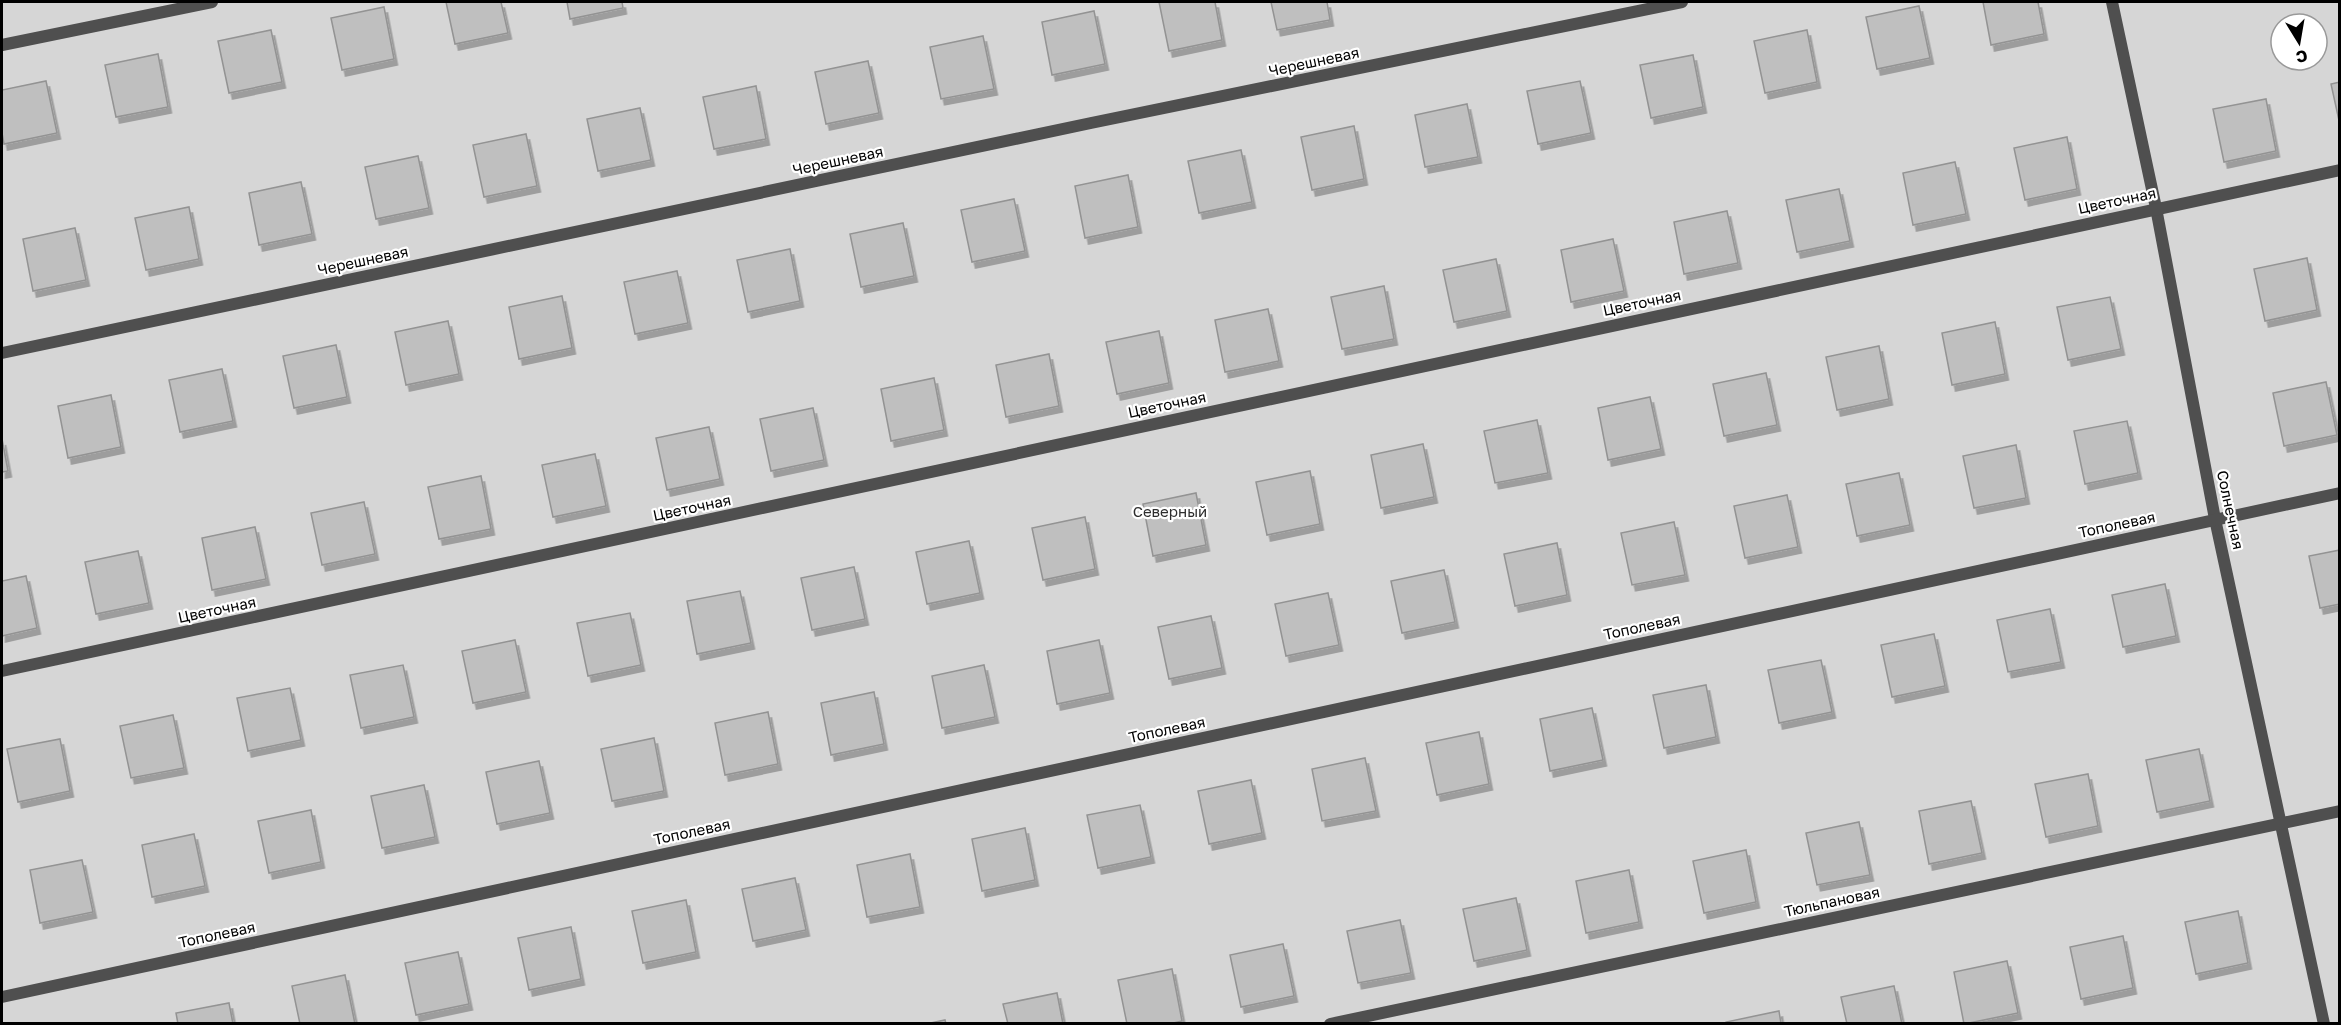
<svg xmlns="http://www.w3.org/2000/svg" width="2341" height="1025" font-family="'Golos Text',sans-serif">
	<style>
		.green { fill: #d6d6d6; fill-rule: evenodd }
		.building { fill: #bfbfbf; stroke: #939393; stroke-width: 1.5; filter: url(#shadow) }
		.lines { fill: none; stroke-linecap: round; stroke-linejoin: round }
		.street { stroke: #4f4f4f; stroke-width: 12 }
		.labels { text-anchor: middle; stroke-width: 4.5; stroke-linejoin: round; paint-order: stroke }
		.street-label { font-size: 15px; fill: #000; stroke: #fff }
		.park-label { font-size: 15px; fill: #2d2d2d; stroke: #fff }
	</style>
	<defs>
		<filter id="shadow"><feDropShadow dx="3.5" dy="6" stdDeviation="0" flood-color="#0004"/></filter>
	</defs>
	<rect width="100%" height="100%" fill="#fff"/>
	<path class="green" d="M 2,2 L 2339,2 L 2339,1023 L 2,1023 ZM 2281,24 L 2317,24 L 2317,60 L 2281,60 Z"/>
	<g class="building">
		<path d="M 446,2 L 501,2 L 508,33 L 455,44 Z"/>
		<path d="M 567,2 L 622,2 L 623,8 L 570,19 Z"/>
		<path d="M 1159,2 L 1215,2 L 1222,40 L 1169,51 Z"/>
		<path d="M 1271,2 L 1327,2 L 1330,20 L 1277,30 Z"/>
		<path d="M 1983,2 L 2038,2 L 2044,34 L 1991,45 Z"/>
		<path d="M 1919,6 L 1930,58 L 1877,69 L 1866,17 Z"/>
		<path d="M 384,7 L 394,59 L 342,70 L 331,18 Z"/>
		<path d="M 1094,11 L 1105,64 L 1052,75 L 1042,22 Z"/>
		<path d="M 271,30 L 282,82 L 229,93 L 218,41 Z"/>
		<path d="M 1807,30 L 1817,82 L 1765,93 L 1754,41 Z"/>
		<path d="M 983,36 L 994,89 L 941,99 L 930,47 Z"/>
		<path d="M 158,54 L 168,107 L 116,117 L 105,65 Z"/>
		<path d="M 1693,55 L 1703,107 L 1651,118 L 1640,65 Z"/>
		<path d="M 868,61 L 879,113 L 826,124 L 815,72 Z"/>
		<path d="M 46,81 L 57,133 L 4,144 L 2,133 L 2,90 Z"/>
		<path d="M 1580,81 L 1591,133 L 1538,144 L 1527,91 Z"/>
		<path d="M 2340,82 L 2340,125 L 2331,84 Z"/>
		<path d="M 756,86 L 766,139 L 714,149 L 703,97 Z"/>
		<path d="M 2266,99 L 2276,151 L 2224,162 L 2213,109 Z"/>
		<path d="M 1467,104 L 1478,157 L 1425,167 L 1415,115 Z"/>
		<path d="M 640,108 L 651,160 L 598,171 L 587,119 Z"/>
		<path d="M 1354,126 L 1364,179 L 1312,190 L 1301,137 Z"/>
		<path d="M 526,134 L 537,186 L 484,197 L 473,145 Z"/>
		<path d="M 2067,137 L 2077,189 L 2025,200 L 2014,148 Z"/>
		<path d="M 1241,150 L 1252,202 L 1199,213 L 1188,161 Z"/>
		<path d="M 418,156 L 429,208 L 376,219 L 365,167 Z"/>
		<path d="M 1955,162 L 1966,214 L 1913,225 L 1903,173 Z"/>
		<path d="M 1128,175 L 1138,227 L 1085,238 L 1075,186 Z"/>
		<path d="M 301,182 L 312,234 L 259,245 L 249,193 Z"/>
		<path d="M 1839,189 L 1850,241 L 1797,252 L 1786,200 Z"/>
		<path d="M 1014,199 L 1025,251 L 972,262 L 961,210 Z"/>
		<path d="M 189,207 L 199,259 L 146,270 L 135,218 Z"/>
		<path d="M 1727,211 L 1738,263 L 1684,274 L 1674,222 Z"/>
		<path d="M 903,223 L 914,276 L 861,287 L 850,234 Z"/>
		<path d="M 75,228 L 86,280 L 33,291 L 23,239 Z"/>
		<path d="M 1613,239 L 1624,291 L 1571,302 L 1561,250 Z"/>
		<path d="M 790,249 L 800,301 L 748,312 L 737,260 Z"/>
		<path d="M 2307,258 L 2317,310 L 2265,321 L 2254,269 Z"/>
		<path d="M 1496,259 L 1507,311 L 1454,322 L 1443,270 Z"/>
		<path d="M 677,271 L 688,323 L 635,334 L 624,282 Z"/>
		<path d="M 1384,286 L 1394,339 L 1342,349 L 1331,297 Z"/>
		<path d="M 562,296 L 572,348 L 519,359 L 509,307 Z"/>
		<path d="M 2110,297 L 2121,349 L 2068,360 L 2057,307 Z"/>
		<path d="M 1268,309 L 1279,361 L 1225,372 L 1215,320 Z"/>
		<path d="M 448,321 L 459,374 L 406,385 L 395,332 Z"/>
		<path d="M 1995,322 L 2005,374 L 1952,385 L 1942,333 Z"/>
		<path d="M 1159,331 L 1169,383 L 1117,394 L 1106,342 Z"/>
		<path d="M 336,345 L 347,397 L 294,408 L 283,356 Z"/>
		<path d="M 1879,346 L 1889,399 L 1837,410 L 1826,357 Z"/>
		<path d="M 1049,354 L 1059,406 L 1006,417 L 996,365 Z"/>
		<path d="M 222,369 L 233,421 L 180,432 L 169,380 Z"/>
		<path d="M 1766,373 L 1777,425 L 1724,436 L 1713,384 Z"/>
		<path d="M 934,378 L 944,430 L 891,441 L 881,389 Z"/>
		<path d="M 2326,382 L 2337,435 L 2284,446 L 2273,393 Z"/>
		<path d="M 111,395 L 121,447 L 68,458 L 58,406 Z"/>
		<path d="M 1650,397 L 1661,449 L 1608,460 L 1598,408 Z"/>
		<path d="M 813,408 L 824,460 L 771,471 L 760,419 Z"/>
		<path d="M 1537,420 L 1548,473 L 1495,483 L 1484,431 Z"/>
		<path d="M 2127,421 L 2138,473 L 2085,484 L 2074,431 Z"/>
		<path d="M 709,427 L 720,479 L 667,490 L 656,438 Z"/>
		<path d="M 2,439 L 8,471 L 2,472 Z"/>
		<path d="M 1423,444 L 1434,497 L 1381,508 L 1371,455 Z"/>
		<path d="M 2016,445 L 2026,498 L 1974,508 L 1963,456 Z"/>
		<path d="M 595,454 L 606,506 L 553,517 L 542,465 Z"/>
		<path d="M 1310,471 L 1320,524 L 1267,535 L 1256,482 Z"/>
		<path d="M 1899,473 L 1910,525 L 1857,536 L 1846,484 Z"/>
		<path d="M 481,476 L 491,529 L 439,539 L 428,487 Z"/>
		<path d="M 1196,493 L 1206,545 L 1153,556 L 1143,504 Z"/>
		<path d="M 1787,495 L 1798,547 L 1745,558 L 1734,506 Z"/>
		<path d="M 364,502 L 375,554 L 322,565 L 311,513 Z"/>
		<path d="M 1085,517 L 1095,569 L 1043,580 L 1032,528 Z"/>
		<path d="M 1674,522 L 1685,575 L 1632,585 L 1621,533 Z"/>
		<path d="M 255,527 L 266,579 L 212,590 L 202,538 Z"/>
		<path d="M 969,541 L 980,593 L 927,604 L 916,552 Z"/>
		<path d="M 1557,543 L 1567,595 L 1515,606 L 1504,554 Z"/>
		<path d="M 2340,550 L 2340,604 L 2320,608 L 2309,556 Z"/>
		<path d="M 138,551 L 149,603 L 96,614 L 85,562 Z"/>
		<path d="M 854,567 L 865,619 L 812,630 L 801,578 Z"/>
		<path d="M 1444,570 L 1455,622 L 1402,633 L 1391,581 Z"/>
		<path d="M 26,576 L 37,628 L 2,636 L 2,581 Z"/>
		<path d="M 2165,584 L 2176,636 L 2123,647 L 2112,595 Z"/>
		<path d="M 740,591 L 751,643 L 697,654 L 687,601 Z"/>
		<path d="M 1328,593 L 1339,645 L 1286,656 L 1275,604 Z"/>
		<path d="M 2050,609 L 2061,662 L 2008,672 L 1997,620 Z"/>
		<path d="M 630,613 L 641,665 L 588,676 L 577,623 Z"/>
		<path d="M 1211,616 L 1222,668 L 1169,679 L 1158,627 Z"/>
		<path d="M 1934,634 L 1945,686 L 1892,697 L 1881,645 Z"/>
		<path d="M 515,640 L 526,692 L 473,703 L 462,651 Z"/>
		<path d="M 1099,640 L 1110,693 L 1057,704 L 1047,651 Z"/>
		<path d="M 1821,660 L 1832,712 L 1779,723 L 1768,670 Z"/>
		<path d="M 403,665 L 414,717 L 361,728 L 350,675 Z"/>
		<path d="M 984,665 L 995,717 L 942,728 L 932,676 Z"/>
		<path d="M 1706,685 L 1716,737 L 1664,748 L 1653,695 Z"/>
		<path d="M 290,688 L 301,740 L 248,751 L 237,698 Z"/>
		<path d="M 874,692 L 884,744 L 831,755 L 821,703 Z"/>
		<path d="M 1592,708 L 1603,760 L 1550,771 L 1540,719 Z"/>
		<path d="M 768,712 L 778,764 L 725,775 L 715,723 Z"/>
		<path d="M 173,715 L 184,768 L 131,778 L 120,726 Z"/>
		<path d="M 1479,732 L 1489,784 L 1437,795 L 1426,743 Z"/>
		<path d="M 654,738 L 664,791 L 612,801 L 601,749 Z"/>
		<path d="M 60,739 L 70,791 L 18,802 L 7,749 Z"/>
		<path d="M 2199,749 L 2210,801 L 2157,812 L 2146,760 Z"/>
		<path d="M 1365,758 L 1376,811 L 1322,821 L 1312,769 Z"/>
		<path d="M 539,761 L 550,813 L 497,824 L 486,772 Z"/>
		<path d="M 2088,774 L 2098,826 L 2046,837 L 2035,784 Z"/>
		<path d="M 1251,780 L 1262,833 L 1209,844 L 1198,791 Z"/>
		<path d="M 424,785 L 435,837 L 382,848 L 371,796 Z"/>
		<path d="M 1971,801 L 1982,853 L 1929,864 L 1919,811 Z"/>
		<path d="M 1140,805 L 1151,857 L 1098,868 L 1087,815 Z"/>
		<path d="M 311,810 L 321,862 L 269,873 L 258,821 Z"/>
		<path d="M 1859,822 L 1870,875 L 1817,885 L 1806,833 Z"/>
		<path d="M 1025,828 L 1035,880 L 982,891 L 972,839 Z"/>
		<path d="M 194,834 L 205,886 L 152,897 L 142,845 Z"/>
		<path d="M 1746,850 L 1756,902 L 1704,913 L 1693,861 Z"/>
		<path d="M 910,854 L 920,907 L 867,917 L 857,865 Z"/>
		<path d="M 82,860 L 93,912 L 40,923 L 30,870 Z"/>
		<path d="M 1629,870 L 1639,922 L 1586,933 L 1576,881 Z"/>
		<path d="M 795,878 L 806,930 L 753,941 L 742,889 Z"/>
		<path d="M 1516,898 L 1527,950 L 1474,961 L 1463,909 Z"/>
		<path d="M 686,900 L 696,952 L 643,963 L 632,911 Z"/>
		<path d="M 2238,911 L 2248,963 L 2196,974 L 2185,922 Z"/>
		<path d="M 1400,920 L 1411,973 L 1358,983 L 1347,931 Z"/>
		<path d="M 571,927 L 581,979 L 529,990 L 518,938 Z"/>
		<path d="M 2123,936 L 2133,988 L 2081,999 L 2070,947 Z"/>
		<path d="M 1283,944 L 1294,996 L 1241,1007 L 1230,955 Z"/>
		<path d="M 458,952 L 469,1004 L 416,1015 L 405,963 Z"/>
		<path d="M 2007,961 L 2018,1013 L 1964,1024 L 1954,972 Z"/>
		<path d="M 1172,969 L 1182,1021 L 1169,1024 L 1127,1024 L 1118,980 Z"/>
		<path d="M 345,975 L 355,1024 L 300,1024 L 292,986 Z"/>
		<path d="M 1894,986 L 1902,1024 L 1847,1024 L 1841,997 Z"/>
		<path d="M 1057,993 L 1063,1024 L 1008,1024 L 1003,1004 Z"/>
		<path d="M 229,1003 L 233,1024 L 178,1024 L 176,1013 Z"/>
		<path d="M 1779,1011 L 1781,1024 L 1726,1024 L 1726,1022 Z"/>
		<path d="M 945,1020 L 946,1024 L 926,1024 Z"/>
	</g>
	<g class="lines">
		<g class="street">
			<path d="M 2112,2 L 2156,208 L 2215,519 L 2324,1024"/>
			<path d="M 2,45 L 212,2"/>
			<path d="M 2,353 L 1091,123 L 1682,2"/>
			<path d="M 2,671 L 2340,170"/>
			<path d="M 2,997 L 2340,493"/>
			<path d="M 1330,1024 L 2340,811"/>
		</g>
	</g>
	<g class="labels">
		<g class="street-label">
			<text transform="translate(1314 62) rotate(-12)" y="5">Черешневая</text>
			<text transform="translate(838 161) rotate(-12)" y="5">Черешневая</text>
			<text transform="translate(2117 201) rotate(-12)" y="5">Цветочная</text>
			<text transform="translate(363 261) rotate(-12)" y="5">Черешневая</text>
			<text transform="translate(1642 303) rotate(-12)" y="5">Цветочная</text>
			<text transform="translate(1167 405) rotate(-12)" y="5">Цветочная</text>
			<text transform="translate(692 508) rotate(-12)" y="5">Цветочная</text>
			<text transform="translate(2230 510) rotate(78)" y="5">Солнечная</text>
			<text transform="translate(2117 525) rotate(-12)" y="5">Тополевая</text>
			<text transform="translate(217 610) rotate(-12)" y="5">Цветочная</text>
			<text transform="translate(1642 627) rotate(-12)" y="5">Тополевая</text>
			<text transform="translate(1167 730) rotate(-12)" y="5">Тополевая</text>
			<text transform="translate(692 832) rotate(-12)" y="5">Тополевая</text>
			<text transform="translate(1832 902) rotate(-12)" y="5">Тюльпановая</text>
			<text transform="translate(217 935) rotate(-12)" y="5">Тополевая</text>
		</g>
		<g class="park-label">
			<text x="1170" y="517">Северный</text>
		</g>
	</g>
	<rect width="2341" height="1025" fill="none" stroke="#000000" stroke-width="6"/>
	<g transform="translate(2299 42) rotate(169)"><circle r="28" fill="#ffffff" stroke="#999999" stroke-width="1.5"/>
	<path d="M0-4.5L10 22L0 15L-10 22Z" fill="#000000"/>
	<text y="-9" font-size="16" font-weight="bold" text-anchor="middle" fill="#000000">С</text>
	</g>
</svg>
